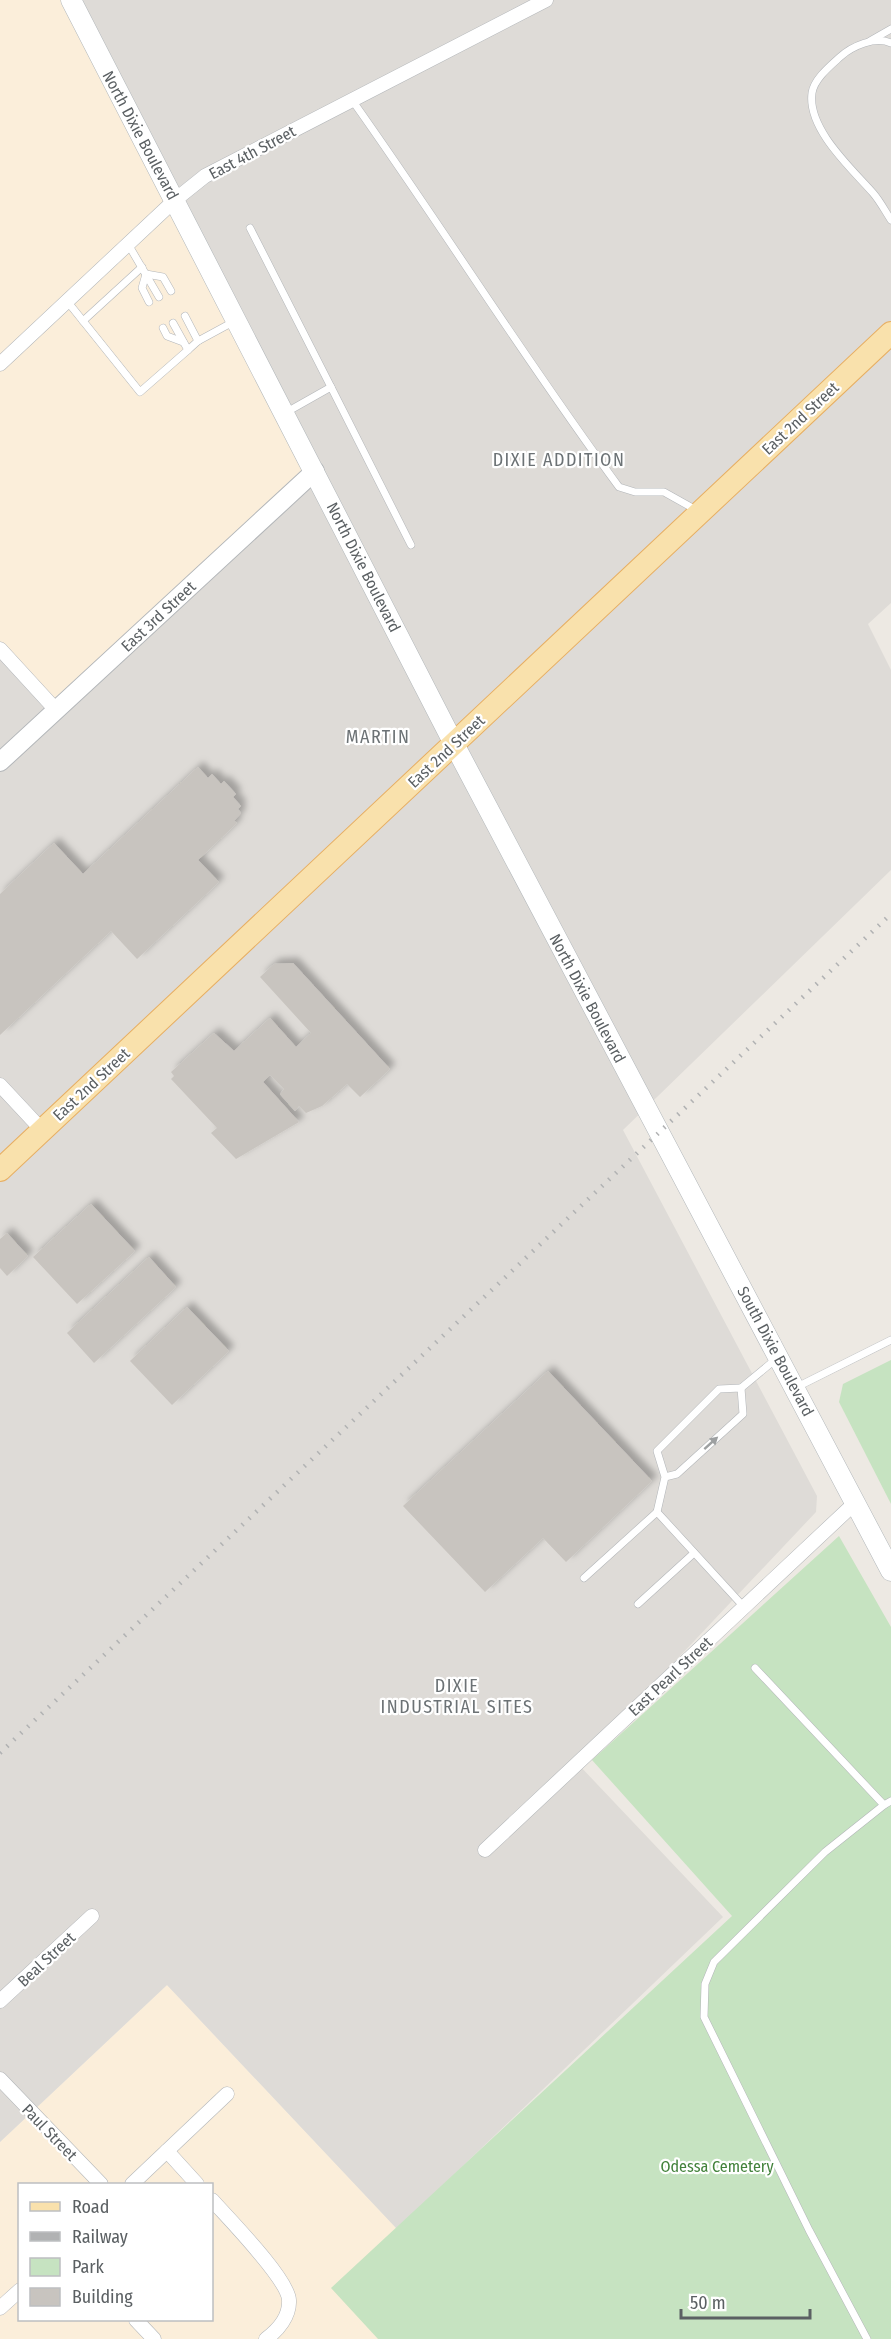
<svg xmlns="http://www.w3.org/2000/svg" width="891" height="2339" font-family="'Fira Sans Condensed',sans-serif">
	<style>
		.commercial { fill: #fbeeda; fill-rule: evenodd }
		.industrial { fill: #dedbd7 }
		.green { fill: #c6e3c1 }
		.building { fill: #c8c4bf; filter: url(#shadow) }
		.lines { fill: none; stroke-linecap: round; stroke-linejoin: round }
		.service-casing { stroke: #b3b6b9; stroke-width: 8 }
		.minor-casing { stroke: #b3b6b9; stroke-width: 15 }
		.tertiary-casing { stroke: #b3b6b9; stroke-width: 20 }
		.secondary-casing { stroke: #b2b7ba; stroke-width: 21 }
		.primary-casing { stroke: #e7ae62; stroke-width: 24 }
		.service { stroke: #fff; stroke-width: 7 }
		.minor { stroke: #fff; stroke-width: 14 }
		.tertiary { stroke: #fff; stroke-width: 18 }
		.secondary { stroke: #fff; stroke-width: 20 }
		.primary { stroke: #f9e1ac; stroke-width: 22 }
		.rail { stroke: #b1b2b3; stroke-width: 4.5; stroke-dasharray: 1.5 8; stroke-linecap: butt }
		.oneway { fill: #9da0a1 }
		.labels { text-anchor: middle; stroke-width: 4.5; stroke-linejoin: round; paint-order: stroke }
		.street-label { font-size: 16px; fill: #5b6063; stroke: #fff }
		.park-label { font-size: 16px; fill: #42823b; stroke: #fff }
		.neighbourhood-label { font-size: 18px; letter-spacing: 1.5px; fill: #6c7275; stroke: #fff }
	</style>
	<defs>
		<filter id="shadow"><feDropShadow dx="5.5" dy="-5.5" stdDeviation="3" flood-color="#0004"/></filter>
	</defs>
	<rect width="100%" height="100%" fill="#ede9e3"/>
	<g class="commercial">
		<path d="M 0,0 L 75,0 L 317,469 L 56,710 L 0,648 Z"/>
		<path d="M 167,1985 L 397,2229 L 385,2339 L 0,2339 L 0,2142 ZM 20,2184 L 212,2184 L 212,2320 L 20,2320 Z"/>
	</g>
	<path class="industrial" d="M 75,0 L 891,0 L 891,603 L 868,624 L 891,670 L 891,870 L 623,1130 L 817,1496 L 816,1512 L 578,1764 L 723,1917 L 397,2229 L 167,1985 L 0,2142 L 0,648 L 56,710 L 317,469 Z"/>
	<g class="green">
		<path d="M 891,1360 L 891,1504 L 839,1402 L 843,1384 Z"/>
		<path d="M 839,1536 L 891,1627 L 891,2339 L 378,2339 L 331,2288 L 732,1916 L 592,1760 Z"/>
	</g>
	<g class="building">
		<path d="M 198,767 L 208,778 L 212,774 L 221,784 L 224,781 L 236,794 L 233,797 L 241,806 L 238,809 L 241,813 L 234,821 L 237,823 L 198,860 L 219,882 L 137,959 L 111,931 L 0,1035 L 0,894 L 54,843 L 83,874 Z"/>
		<path d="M 293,963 L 390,1069 L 360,1097 L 347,1084 L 322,1106 L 306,1113 L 299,1106 L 295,1111 L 280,1094 L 284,1089 L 270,1075 L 263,1082 L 299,1122 L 236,1159 L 211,1133 L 217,1128 L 171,1079 L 174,1076 L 171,1072 L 214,1033 L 234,1051 L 270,1018 L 296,1047 L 311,1033 L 260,977 L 274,964 Z"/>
		<path d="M 91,1204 L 135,1251 L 77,1304 L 33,1257 Z"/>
		<path d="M 7,1233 L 28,1256 L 7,1276 L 0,1268 L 0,1239 Z"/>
		<path d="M 149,1257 L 176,1287 L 94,1363 L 67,1333 Z"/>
		<path d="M 187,1307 L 229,1351 L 172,1405 L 130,1361 Z"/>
		<path d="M 548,1371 L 652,1481 L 566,1562 L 543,1538 L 485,1592 L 403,1506 Z"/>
	</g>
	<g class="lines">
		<defs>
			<g id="service">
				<path d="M 870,41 L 891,29"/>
				<path d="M 891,43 C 875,36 852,46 840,57 C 830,66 814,79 812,93 C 807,129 852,169 873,193 C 880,201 885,211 891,220"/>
				<path d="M 352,100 C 443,228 526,361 619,487 L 635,492 L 664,492 L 698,511"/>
				<path d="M 250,228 L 331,387"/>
				<path d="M 128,244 L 159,297"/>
				<path d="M 67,301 L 140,392 L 188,350"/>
				<path d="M 149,302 L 142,288 L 146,274 L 163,277 L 171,291"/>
				<path d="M 185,316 L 198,341"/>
				<path d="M 83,321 L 142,267"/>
				<path d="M 173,323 L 188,350 L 198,341 L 233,322"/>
				<path d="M 163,328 L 167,336 L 183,342"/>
				<path d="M 285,413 L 331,387 L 411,545"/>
				<path d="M 797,1387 L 891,1340"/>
				<path d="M 741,1388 L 776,1359"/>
				<path d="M 657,1512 L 665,1477 L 657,1451 L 719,1389 L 741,1388 L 743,1414 L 677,1474 L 665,1477"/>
				<path d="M 584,1578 L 657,1512 L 744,1607"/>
				<path d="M 638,1604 L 694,1553"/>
				<path d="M 755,1668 L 884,1805 L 891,1801"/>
				<path d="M 867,2339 L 809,2230 L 704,2017 L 705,1984 L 714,1962 L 825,1852 L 884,1805"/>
			</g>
			<g id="minor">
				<path d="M 0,364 L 175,200 L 205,176 L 546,0"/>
				<path d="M 0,649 L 56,710"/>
				<path d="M 0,1085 L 42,1130"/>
				<path d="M 485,1850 L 856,1502"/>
				<path d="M 0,2001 L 92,1916"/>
				<path d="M 0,2079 L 101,2184"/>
				<path d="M 167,2151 L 197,2184"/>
				<path d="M 132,2184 L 227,2094"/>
				<path d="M 212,2200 C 228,2218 288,2279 289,2300 C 290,2316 278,2330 266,2339"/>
				<path d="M 0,2308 L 20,2290"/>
				<path d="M 136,2320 L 154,2339"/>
			</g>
			<path id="tertiary" d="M 0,762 L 315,471"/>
			<path id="secondary" d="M 71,0 L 454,744 L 891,1571"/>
			<path id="primary" d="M 0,1170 L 891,333"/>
		</defs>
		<use href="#service" class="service-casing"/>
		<use href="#minor" class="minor-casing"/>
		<use href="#tertiary" class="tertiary-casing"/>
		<use href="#secondary" class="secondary-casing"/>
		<use href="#primary" class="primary-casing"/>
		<use href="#service" class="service"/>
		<use href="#minor" class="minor"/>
		<use href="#tertiary" class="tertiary"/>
		<use href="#secondary" class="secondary"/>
		<use href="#primary" class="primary"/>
		<path class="rail" d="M 0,1753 L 891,914"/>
	</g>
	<defs><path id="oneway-solid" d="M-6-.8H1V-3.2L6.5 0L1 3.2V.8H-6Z" transform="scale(1.5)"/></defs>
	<use class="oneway" href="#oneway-solid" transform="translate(711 1443) rotate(-42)"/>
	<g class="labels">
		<g class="street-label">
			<text transform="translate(141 135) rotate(62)" y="6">North Dixie Boulevard</text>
			<text transform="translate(252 152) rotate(-28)" y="6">East 4th Street</text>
			<text transform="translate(800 418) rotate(-43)" y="6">East 2nd Street</text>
			<text transform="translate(364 567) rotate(63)" y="6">North Dixie Boulevard</text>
			<text transform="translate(158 616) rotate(-43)" y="6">East 3rd Street</text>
			<text transform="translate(446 751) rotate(-43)" y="6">East 2nd Street</text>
			<text transform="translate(588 998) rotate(62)" y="6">North Dixie Boulevard</text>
			<text transform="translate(91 1084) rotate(-43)" y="6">East 2nd Street</text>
			<text transform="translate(776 1351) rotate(62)" y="6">South Dixie Boulevard</text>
			<text transform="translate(670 1676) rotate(-43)" y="6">East Pearl Street</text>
			<text transform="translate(46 1959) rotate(-43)" y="6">Beal Street</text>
			<text transform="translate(50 2132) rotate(46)" y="6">Paul Street</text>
		</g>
		<g class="park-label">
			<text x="717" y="2172">Odessa Cemetery</text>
		</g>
		<g class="neighbourhood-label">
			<text x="559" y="466">DIXIE ADDITION</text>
			<text x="378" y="743">MARTIN</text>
			<text x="457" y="1692">DIXIE<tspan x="457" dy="21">INDUSTRIAL SITES</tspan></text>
		</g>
	</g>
	<rect x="18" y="2183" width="195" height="138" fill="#ffffff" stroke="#bdbfc1" stroke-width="1.5"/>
	<rect x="30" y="2202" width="30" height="9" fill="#f9e1ac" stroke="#bdbfc1" stroke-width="1.5"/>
	<text x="72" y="2213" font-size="18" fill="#5b6063">Road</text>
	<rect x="30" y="2232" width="30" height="9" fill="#b1b2b3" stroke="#bdbfc1" stroke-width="1.5"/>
	<text x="72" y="2243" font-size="18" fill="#5b6063">Railway</text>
	<rect x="30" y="2258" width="30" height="18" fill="#c6e3c1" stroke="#bdbfc1" stroke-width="1.5"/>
	<text x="72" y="2273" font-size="18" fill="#5b6063">Park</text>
	<rect x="30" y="2288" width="30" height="18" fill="#c8c4bf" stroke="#bdbfc1" stroke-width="1.5"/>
	<text x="72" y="2303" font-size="18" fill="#5b6063">Building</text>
	<path d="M681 2309v9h129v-9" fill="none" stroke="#5b6063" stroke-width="3"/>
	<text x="690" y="2309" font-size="18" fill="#5b6063" stroke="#ffffff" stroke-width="4.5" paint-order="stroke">50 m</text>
</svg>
